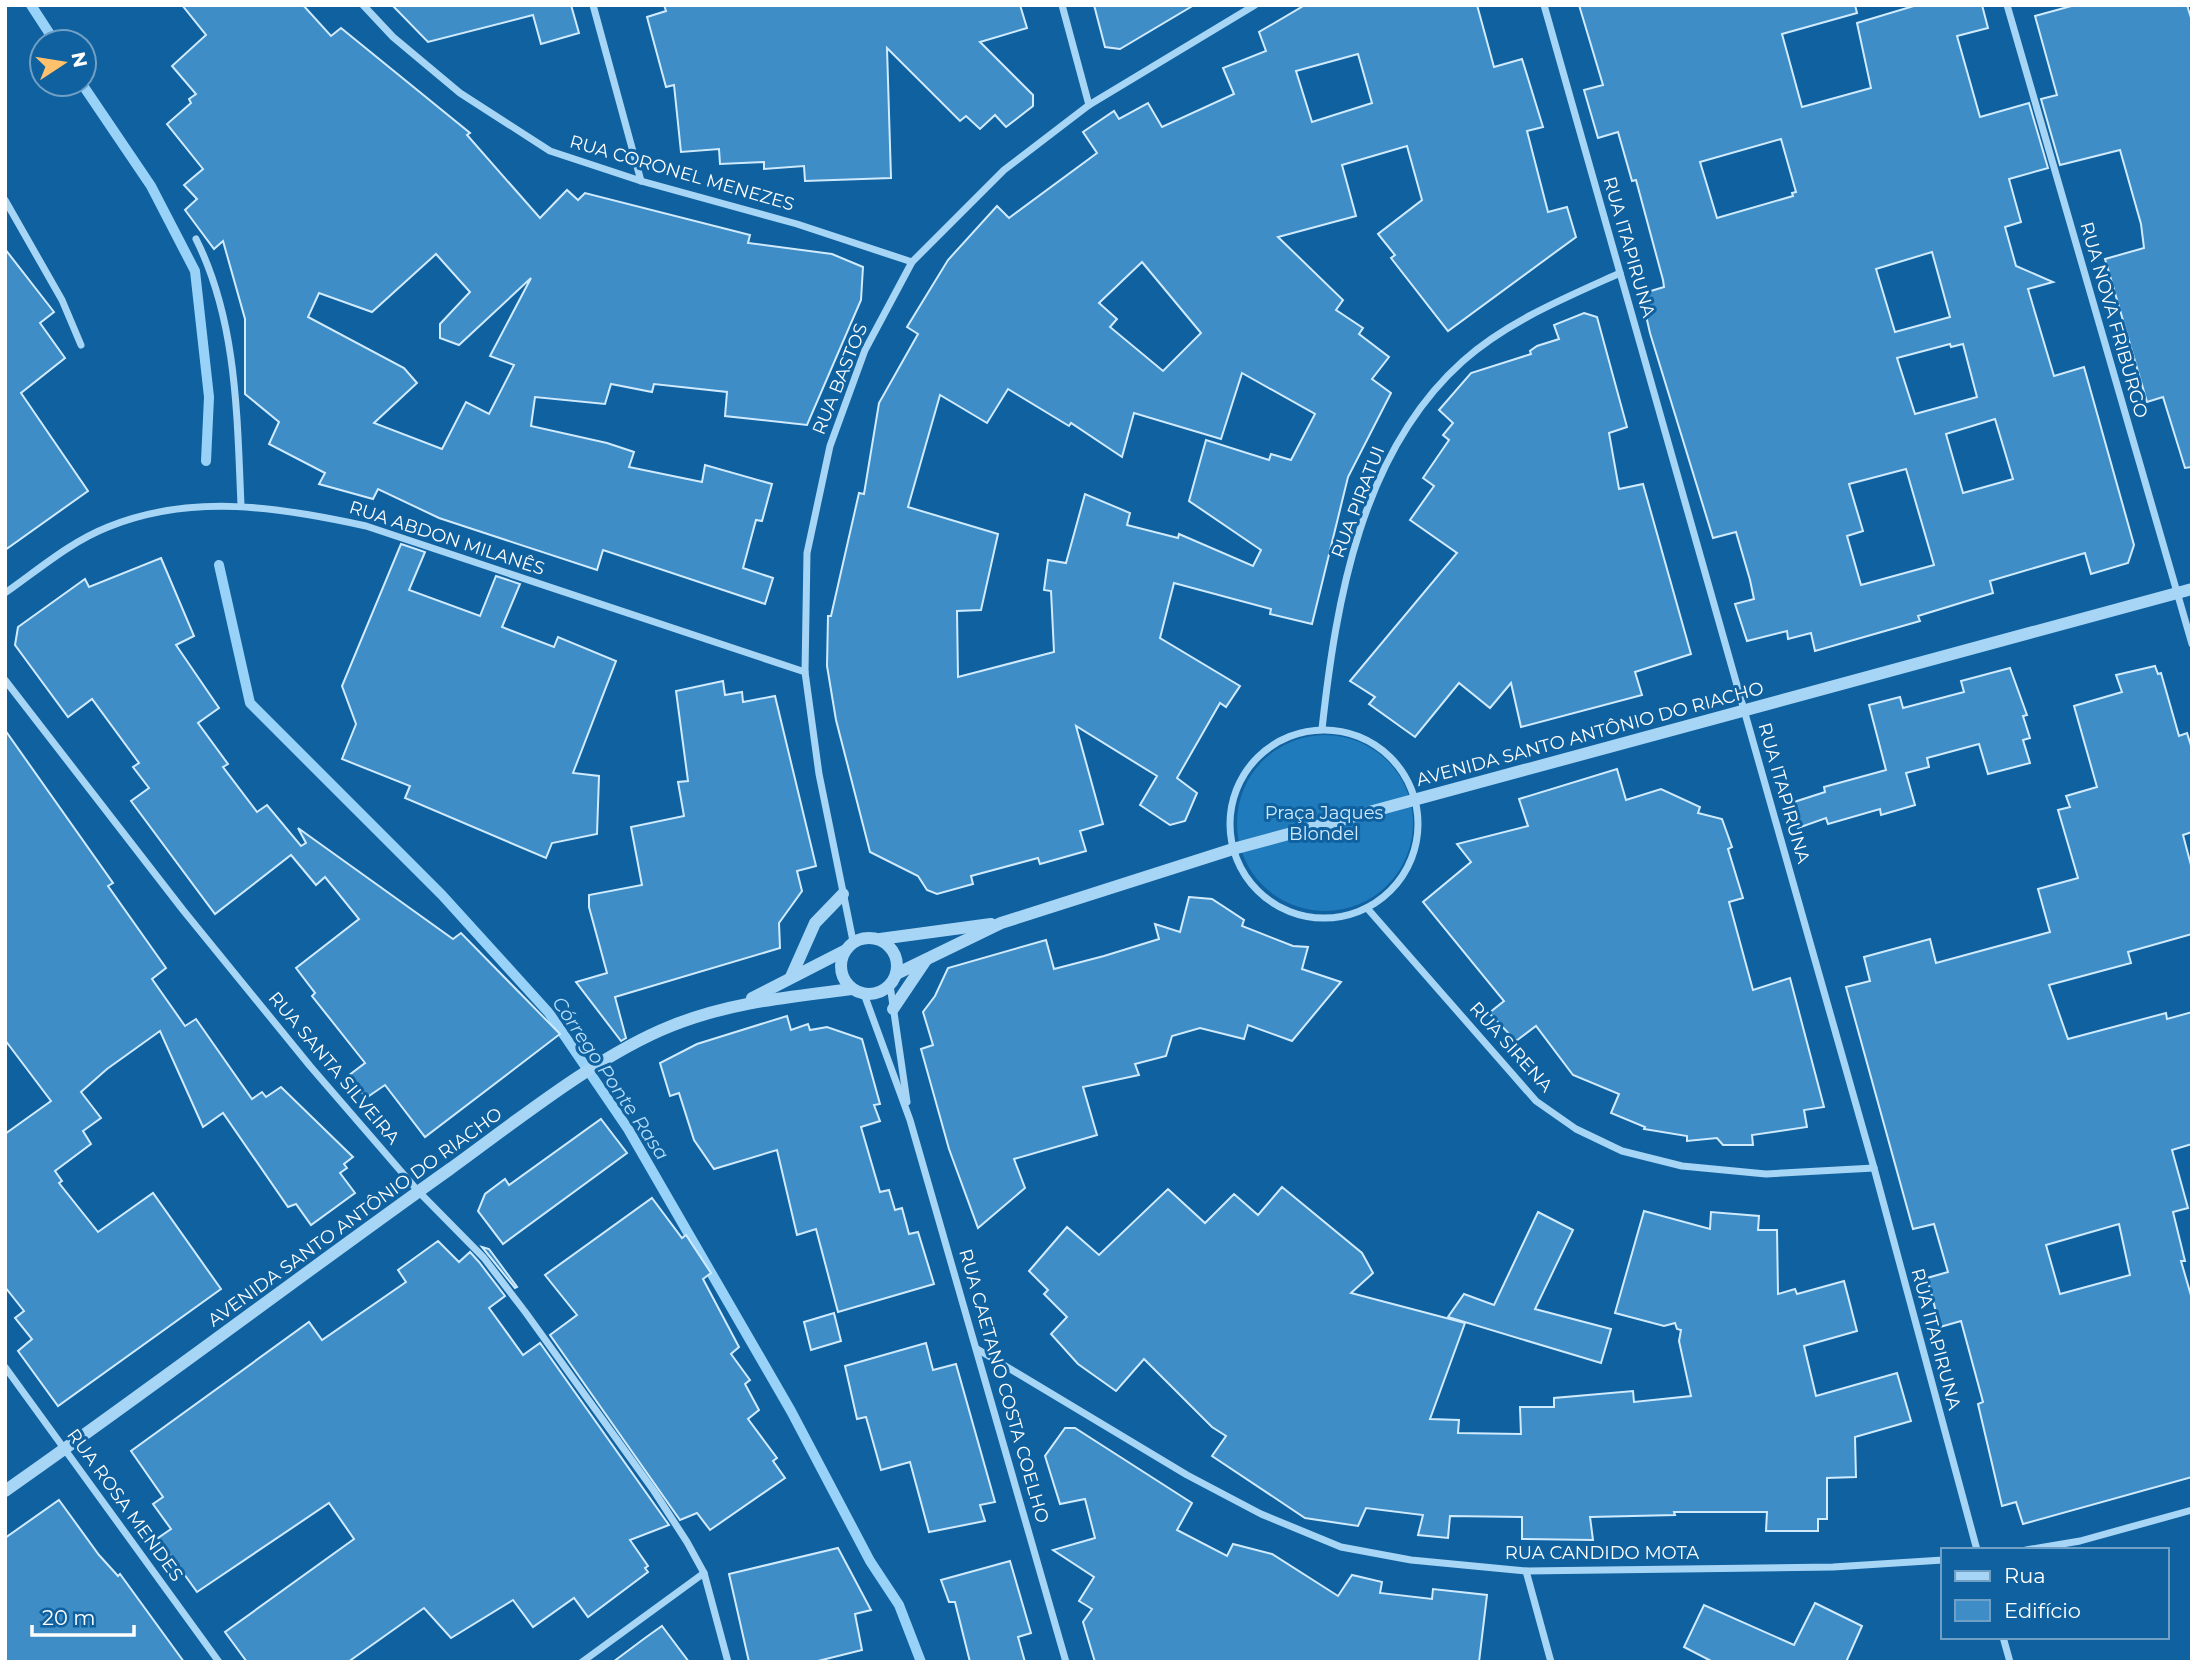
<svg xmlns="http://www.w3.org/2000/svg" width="2197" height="1667" font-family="Montserrat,sans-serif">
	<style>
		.green { fill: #1f7bbc }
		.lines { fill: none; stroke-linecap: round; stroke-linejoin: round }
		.stream { stroke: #99d2f8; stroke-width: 10 }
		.building { fill: #3e8dc7; stroke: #d0ebfe; stroke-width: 2; fill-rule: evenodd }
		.minor { stroke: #a7d5f5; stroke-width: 7 }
		.tertiary { stroke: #a7d5f5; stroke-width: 12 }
		.labels { text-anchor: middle; stroke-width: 6; stroke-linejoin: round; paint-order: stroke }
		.street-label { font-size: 18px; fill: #fff; stroke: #10619f }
		.park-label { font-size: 18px; fill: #d0ebfe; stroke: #10619f }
		.water-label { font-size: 19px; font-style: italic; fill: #b4defb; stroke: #10619f }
	</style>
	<rect width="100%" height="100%" fill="#10619f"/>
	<circle class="green" cx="1325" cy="823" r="88"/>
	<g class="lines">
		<g class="stream">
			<path d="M 31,5 L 55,42"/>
			<path d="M 82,84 L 151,186 L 195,271 L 209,397 L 206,461"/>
			<path d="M 219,565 L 250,703 L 442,895 L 549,1013 L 628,1129 L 791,1411 L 870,1561 L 899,1605 L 921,1662"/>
		</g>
	</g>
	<g class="building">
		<path d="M 182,5 L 303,5 L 331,36 L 341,28 L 470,133 L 467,135 L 540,218 L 567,190 L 578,200 L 585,193 L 750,235 L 748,243 L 832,254 L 863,267 L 861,300 L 807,425 L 725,416 L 727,392 L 654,384 L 652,392 L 611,384 L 605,404 L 535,397 L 531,426 L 607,443 L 634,452 L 629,467 L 702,482 L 705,465 L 772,484 L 762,521 L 756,520 L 743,568 L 773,578 L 765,604 L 603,550 L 597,570 L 439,518 L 378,489 L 373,499 L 319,484 L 325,473 L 269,444 L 279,422 L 245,394 L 245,319 L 223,241 L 214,249 L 185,210 L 197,199 L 184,185 L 203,169 L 167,124 L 191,103 L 189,99 L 196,94 L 172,66 L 206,35 ZM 436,254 L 470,292 L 440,324 L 440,338 L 459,345 L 531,278 L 490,356 L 514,365 L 489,414 L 466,402 L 442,449 L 374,423 L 417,383 L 404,368 L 308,317 L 319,293 L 372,312 Z"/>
		<path d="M 392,5 L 571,5 L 579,33 L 541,44 L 533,15 L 428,42 Z"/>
		<path d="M 664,5 L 1020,5 L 1027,28 L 980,42 L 1033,95 L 1033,106 L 1006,127 L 995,115 L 980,129 L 966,116 L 960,121 L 887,48 L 891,178 L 805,181 L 804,166 L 764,169 L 764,162 L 720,164 L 719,149 L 681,152 L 674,85 L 666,87 L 647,17 L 666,11 Z"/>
		<path d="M 1094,5 L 1194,5 L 1120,49 L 1105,47 Z"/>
		<path d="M 1305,5 L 1477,5 L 1494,67 L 1522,59 L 1543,127 L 1527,131 L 1548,212 L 1567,207 L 1576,237 L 1448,331 L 1391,258 L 1395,255 L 1378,234 L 1422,200 L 1407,146 L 1342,165 L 1356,216 L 1278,237 L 1343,300 L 1336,310 L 1363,328 L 1359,334 L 1389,357 L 1372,379 L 1391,393 L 1348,477 L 1312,624 L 1270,614 L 1271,609 L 1174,583 L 1160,638 L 1240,686 L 1226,707 L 1220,703 L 1177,778 L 1197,793 L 1185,821 L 1170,825 L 1140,805 L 1157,776 L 1076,726 L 1103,824 L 1080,831 L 1086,851 L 1040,864 L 1038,858 L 971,876 L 973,884 L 937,894 L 927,890 L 918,876 L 870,852 L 836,720 L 827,666 L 828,616 L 831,616 L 859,493 L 864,494 L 879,403 L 918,334 L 907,327 L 948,260 L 997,206 L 1009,218 L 1097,153 L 1083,132 L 1114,111 L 1119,119 L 1148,103 L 1162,127 L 1234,94 L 1223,68 L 1266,51 L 1259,32 ZM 1358,54 L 1372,103 L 1312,122 L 1296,71 ZM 1142,262 L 1201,333 L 1163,371 L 1110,327 L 1117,319 L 1099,303 ZM 1242,373 L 1315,414 L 1291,460 L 1271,454 L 1269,460 L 1206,440 L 1189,501 L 1261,550 L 1253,566 L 1179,534 L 1178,538 L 1127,525 L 1130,513 L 1085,494 L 1066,563 L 1048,560 L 1044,590 L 1051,591 L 1054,652 L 958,677 L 957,611 L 981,610 L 998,534 L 908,507 L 940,395 L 987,423 L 1008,389 L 1069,426 L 1071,423 L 1122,457 L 1134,413 L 1221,439 Z"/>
		<path d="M 1579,5 L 1855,5 L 1857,13 L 1782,34 L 1802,107 L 1871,88 L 1857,23 L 1917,5 L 1982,5 L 1988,28 L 1957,36 L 1980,117 L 2029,103 L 2048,168 L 2009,179 L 2021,222 L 2005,227 L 2016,266 L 2053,282 L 2028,289 L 2054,376 L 2084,367 L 2134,545 L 2128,563 L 2091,574 L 2085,553 L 1990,581 L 1993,593 L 1918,616 L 1920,621 L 1815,651 L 1811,633 L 1788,639 L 1787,631 L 1747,641 L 1735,604 L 1754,599 L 1750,580 L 1736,532 L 1713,538 L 1650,333 L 1641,294 L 1664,287 L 1663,280 L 1636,180 L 1632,181 L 1618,132 L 1598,138 L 1584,90 L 1603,85 ZM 1781,139 L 1796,192 L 1792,193 L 1793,196 L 1717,218 L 1700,162 ZM 1932,252 L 1950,317 L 1895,332 L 1876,269 ZM 1950,344 L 1951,347 L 1963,344 L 1977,397 L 1915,414 L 1897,358 ZM 1995,419 L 2013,479 L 1963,493 L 1946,434 ZM 1906,469 L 1934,565 L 1861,585 L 1847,536 L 1863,531 L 1849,484 Z"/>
		<path d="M 2075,5 L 2187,5 L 2192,21 L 2192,467 L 2185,468 L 2163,397 L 2147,402 L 2105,259 L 2144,248 L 2141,224 L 2120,150 L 2060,165 L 2041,99 L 2057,95 L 2035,16 Z"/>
		<path d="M 5,249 L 54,312 L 40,323 L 65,358 L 21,393 L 88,491 L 5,550 Z"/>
		<path d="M 1584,313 L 1597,317 L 1627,427 L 1609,433 L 1619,489 L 1643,484 L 1691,654 L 1635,672 L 1642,695 L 1521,727 L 1511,683 L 1490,708 L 1459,683 L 1415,737 L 1369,704 L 1375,697 L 1350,681 L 1457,553 L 1410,520 L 1434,486 L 1423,478 L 1449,440 L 1443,435 L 1453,423 L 1439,410 L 1471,373 L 1531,354 L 1530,351 L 1537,346 L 1559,339 L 1554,325 Z"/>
		<path d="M 401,544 L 425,552 L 409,590 L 480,616 L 496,576 L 520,584 L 502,627 L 554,647 L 558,637 L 616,661 L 573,773 L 599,776 L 597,834 L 552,843 L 546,858 L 405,798 L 410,786 L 342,759 L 356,724 L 342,686 Z"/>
		<path d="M 161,558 L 194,636 L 176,645 L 219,708 L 198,723 L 228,764 L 223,767 L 257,812 L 267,805 L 301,846 L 306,843 L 298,828 L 453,939 L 461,933 L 560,1034 L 425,1137 L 385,1085 L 366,1098 L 348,1076 L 365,1063 L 312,996 L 315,993 L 296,968 L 359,919 L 325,877 L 316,885 L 291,855 L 215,914 L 131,801 L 149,788 L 133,767 L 139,763 L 92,699 L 68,717 L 15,645 L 18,627 L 85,579 L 89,587 Z"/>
		<path d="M 2155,666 L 2158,674 L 2161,673 L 2179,736 L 2187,733 L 2192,749 L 2192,832 L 2183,835 L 2192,869 L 2192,934 L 2128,952 L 2131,963 L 2049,985 L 2068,1039 L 2166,1013 L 2167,1019 L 2192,1012 L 2192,1144 L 2172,1150 L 2188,1208 L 2173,1212 L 2185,1261 L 2181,1261 L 2192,1299 L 2192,1477 L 2023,1524 L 2016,1502 L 2002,1506 L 1978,1404 L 1983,1402 L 1961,1321 L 1940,1327 L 1927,1278 L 1948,1272 L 1934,1224 L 1913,1229 L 1846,987 L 1870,981 L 1864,957 L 1930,939 L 1936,963 L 2050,932 L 2038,889 L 2078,878 L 2058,810 L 2070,807 L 2066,796 L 2097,787 L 2074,706 L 2122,692 L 2116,675 ZM 2119,1224 L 2130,1275 L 2060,1294 L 2046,1245 Z"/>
		<path d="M 2010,668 L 2027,715 L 2023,716 L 2030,738 L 2023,740 L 2030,763 L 1988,774 L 1979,744 L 1927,758 L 1929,767 L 1906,773 L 1915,805 L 1881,815 L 1880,809 L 1828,824 L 1826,818 L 1798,828 L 1791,803 L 1825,792 L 1824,787 L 1886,770 L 1869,705 L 1900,697 L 1903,708 L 1964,692 L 1961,681 Z"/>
		<path d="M 723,681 L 725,695 L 742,692 L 743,702 L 775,696 L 816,866 L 797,871 L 802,891 L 779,923 L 780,948 L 615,997 L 626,1038 L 621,1041 L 576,982 L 607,973 L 589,907 L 589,895 L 642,885 L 631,827 L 684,816 L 678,782 L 688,781 L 676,691 Z"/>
		<path d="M 5,730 L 113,883 L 108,886 L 166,968 L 152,979 L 185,1026 L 196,1019 L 252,1099 L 262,1092 L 266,1097 L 281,1087 L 353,1157 L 344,1164 L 347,1168 L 340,1173 L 355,1193 L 311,1225 L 296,1204 L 288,1207 L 223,1113 L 203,1127 L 160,1031 L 107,1069 L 81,1092 L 101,1118 L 83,1131 L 91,1144 L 55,1171 L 62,1181 L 59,1183 L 98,1232 L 153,1193 L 221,1289 L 58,1406 L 18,1351 L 32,1339 L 15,1318 L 24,1311 L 5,1287 L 5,1134 L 51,1101 L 5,1040 Z"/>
		<path d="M 1617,769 L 1626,800 L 1661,789 L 1700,807 L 1698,813 L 1722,819 L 1732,847 L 1728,849 L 1743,898 L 1729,902 L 1753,990 L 1790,978 L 1824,1107 L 1804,1110 L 1807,1127 L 1752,1135 L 1753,1145 L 1723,1145 L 1717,1138 L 1687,1141 L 1687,1136 L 1644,1129 L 1645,1127 L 1611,1113 L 1619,1094 L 1573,1075 L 1536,1026 L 1516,1041 L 1489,1013 L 1504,1001 L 1423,902 L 1471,862 L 1457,844 L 1528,826 L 1519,799 Z"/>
		<path d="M 1189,897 L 1212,899 L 1244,920 L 1242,926 L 1293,946 L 1308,947 L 1302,969 L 1341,982 L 1292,1041 L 1248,1025 L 1244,1039 L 1200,1028 L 1172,1036 L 1166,1056 L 1135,1064 L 1139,1075 L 1083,1087 L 1097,1135 L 1014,1159 L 1025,1188 L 978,1228 L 949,1149 L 921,1049 L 933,1045 L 923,1012 L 935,996 L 948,968 L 1046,940 L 1054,969 L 1104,956 L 1159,939 L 1155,924 L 1180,932 Z"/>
		<path d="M 787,1016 L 791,1030 L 808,1024 L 810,1030 L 827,1027 L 862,1039 L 880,1104 L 874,1105 L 880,1121 L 861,1127 L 880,1192 L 889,1190 L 895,1210 L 902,1208 L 909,1234 L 918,1232 L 934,1284 L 838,1312 L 816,1229 L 797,1235 L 777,1150 L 714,1169 L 694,1140 L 679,1093 L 670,1096 L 660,1063 L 697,1044 Z"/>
		<path d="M 601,1119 L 627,1153 L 503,1244 L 478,1211 L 485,1194 L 505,1179 L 509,1185 Z"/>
		<path d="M 1282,1187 L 1362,1253 L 1373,1273 L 1351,1293 L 1465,1323 L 1430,1419 L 1459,1420 L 1458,1433 L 1521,1434 L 1520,1407 L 1554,1407 L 1554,1398 L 1633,1391 L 1634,1402 L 1691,1396 L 1679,1341 L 1681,1330 L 1677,1329 L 1675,1323 L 1664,1326 L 1615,1313 L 1644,1211 L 1710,1229 L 1711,1212 L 1759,1216 L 1758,1230 L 1777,1230 L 1778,1294 L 1795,1289 L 1797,1294 L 1844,1281 L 1857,1331 L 1804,1346 L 1816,1396 L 1897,1373 L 1911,1421 L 1855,1437 L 1856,1477 L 1827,1478 L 1827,1519 L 1818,1519 L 1818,1531 L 1766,1531 L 1767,1512 L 1674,1512 L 1675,1515 L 1590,1517 L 1593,1540 L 1522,1539 L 1522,1517 L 1450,1516 L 1448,1538 L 1418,1535 L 1423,1515 L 1366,1508 L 1358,1526 L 1305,1518 L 1212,1456 L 1226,1436 L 1212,1427 L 1144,1359 L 1116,1391 L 1078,1364 L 1051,1334 L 1067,1317 L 1044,1294 L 1048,1290 L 1029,1271 L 1067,1227 L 1099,1255 L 1168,1189 L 1205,1223 L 1234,1194 L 1258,1215 Z"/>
		<path d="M 652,1198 L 682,1238 L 686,1235 L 711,1273 L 703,1279 L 739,1347 L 731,1354 L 750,1380 L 745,1384 L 759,1410 L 748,1419 L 777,1458 L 773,1461 L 785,1478 L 710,1530 L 697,1513 L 680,1520 L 550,1335 L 577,1315 L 545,1275 Z"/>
		<path d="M 1538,1212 L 1573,1230 L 1535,1309 L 1611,1329 L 1601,1363 L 1448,1317 L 1464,1294 L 1494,1305 Z"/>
		<path d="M 438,1241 L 459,1262 L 470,1252 L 479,1262 L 505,1296 L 489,1308 L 523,1355 L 540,1343 L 669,1525 L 630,1540 L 648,1566 L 645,1568 L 648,1572 L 588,1617 L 574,1598 L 533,1627 L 513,1600 L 451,1638 L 424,1608 L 348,1662 L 247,1662 L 225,1632 L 354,1539 L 329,1503 L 197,1592 L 158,1538 L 171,1529 L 153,1504 L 163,1497 L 131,1451 L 309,1322 L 322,1340 L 406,1282 L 398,1270 Z"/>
		<path d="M 482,1247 L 489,1249 L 517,1287 L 515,1288 Z"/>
		<path d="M 834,1313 L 841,1341 L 811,1350 L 804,1322 Z"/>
		<path d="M 926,1343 L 933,1370 L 956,1364 L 995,1502 L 980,1505 L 985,1521 L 929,1532 L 910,1462 L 881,1470 L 866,1417 L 857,1419 L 845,1366 Z"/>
		<path d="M 1065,1428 L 1075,1428 L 1192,1503 L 1177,1530 L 1227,1556 L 1233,1544 L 1272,1554 L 1338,1596 L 1352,1575 L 1382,1582 L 1380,1593 L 1432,1599 L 1433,1589 L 1487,1595 L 1479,1662 L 1095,1662 L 1083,1622 L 1092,1609 L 1079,1601 L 1094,1577 L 1053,1550 L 1095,1538 L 1085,1499 L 1060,1504 L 1045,1456 Z"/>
		<path d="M 59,1500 L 99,1555 L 118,1576 L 120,1574 L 184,1662 L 5,1662 L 5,1538 Z"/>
		<path d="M 838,1548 L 871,1610 L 855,1614 L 862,1650 L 814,1662 L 749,1662 L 729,1574 Z"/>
		<path d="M 1010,1561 L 1031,1633 L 1018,1637 L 1025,1662 L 970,1662 L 955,1602 L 949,1602 L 941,1580 Z"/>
		<path d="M 1815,1603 L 1862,1626 L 1846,1662 L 1713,1662 L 1684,1647 L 1704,1605 L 1794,1645 Z"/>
		<path d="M 662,1626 L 689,1662 L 613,1662 L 645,1638 Z"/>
	</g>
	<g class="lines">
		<g class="minor">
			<path d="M 363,5 L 393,37 L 460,93 L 550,151 L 641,181 L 797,224 L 912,262"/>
			<path d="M 593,5 L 641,181"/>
			<path d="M 1062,5 L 1089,105"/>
			<path d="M 1544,5 L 1874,1168 L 1977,1550"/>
			<path d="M 2007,5 L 2192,644"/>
			<path d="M 5,200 L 62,300 L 81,345"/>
			<path d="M 196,239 C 237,321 237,415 241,505"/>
			<path d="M 5,593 C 38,570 70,542 108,527 C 192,493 280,507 366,526 L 805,672"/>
			<path d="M 5,680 L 183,910 L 310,1066 L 418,1191 L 484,1258 L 526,1313 L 654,1491 L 687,1542 L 704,1573 L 728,1662"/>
			<path d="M 1322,729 C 1336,601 1361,452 1463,361 C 1506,322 1567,297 1620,273"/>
			<circle cx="1324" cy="824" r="94"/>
			<path d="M 1367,908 L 1536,1101 L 1576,1129 L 1622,1151 L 1682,1166 L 1766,1174 L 1874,1168"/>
			<path d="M 853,941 L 819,774 L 805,672 L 807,553 L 830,446 L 865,350 L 912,262 L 1004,170 L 1089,105 L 1255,5"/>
			<path d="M 890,985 L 907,1102"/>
			<path d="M 864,994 L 910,1120 L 1066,1662"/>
			<path d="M 977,1349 L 1187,1475 L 1261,1514 L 1341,1547 L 1411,1560 L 1526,1571 L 1833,1567 L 1943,1560"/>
			<path d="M 5,1367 L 219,1662"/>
			<path d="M 2026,1550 L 2080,1541 L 2192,1510"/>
			<path d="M 1526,1571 L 1551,1662"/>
			<path d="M 2003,1637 L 2010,1662"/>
			<path d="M 582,1662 L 704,1573"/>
		</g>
		<g class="tertiary">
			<circle cx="869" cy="966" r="28"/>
			<path d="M 880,939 L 991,924"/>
			<path d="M 896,974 L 1001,923 L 1233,849 L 2192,589"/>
			<path d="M 791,977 L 815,923 L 843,894"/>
			<path d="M 752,998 L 844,951"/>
			<path d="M 893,1009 L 926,960"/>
			<path d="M 5,1491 C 155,1386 301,1275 450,1169 C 515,1122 598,1055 671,1026 C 730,1002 790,997 852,989"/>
		</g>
	</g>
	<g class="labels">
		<g class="street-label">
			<text transform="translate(682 173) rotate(16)" y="6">RUA CORONEL MENEZES</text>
			<text transform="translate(1629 247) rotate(74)" y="6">RUA ITAPIRUNA</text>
			<text transform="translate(2114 320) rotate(74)" y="6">RUA NOVA FRIBURGO</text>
			<text transform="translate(840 379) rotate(-68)" y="6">RUA BASTOS</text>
			<text transform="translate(1358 502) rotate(-69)" y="6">RUA PIRATUI</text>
			<text transform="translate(447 538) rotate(18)" y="6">RUA ABDON MILANÊS</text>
			<text transform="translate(1590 734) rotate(-15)" y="6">AVENIDA SANTO ANTÔNIO DO RIACHO</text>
			<text transform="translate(1784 793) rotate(74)" y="6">RUA ITAPIRUNA</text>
			<text transform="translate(1511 1047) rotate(48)" y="6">RUA SIRENA</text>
			<text transform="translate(334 1068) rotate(50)" y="6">RUA SANTA SILVEIRA</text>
			<text transform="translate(355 1217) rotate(-36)" y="6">AVENIDA SANTO ANTÔNIO DO RIACHO</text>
			<text transform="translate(1936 1339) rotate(75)" y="6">RUA ITAPIRUNA</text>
			<text transform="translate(1004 1386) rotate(74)" y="6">RUA CAETANO COSTA COELHO</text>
			<text transform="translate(125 1505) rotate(54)" y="6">RUA ROSA MENDES</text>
			<text x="1602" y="1559">RUA CANDIDO MOTA</text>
		</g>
		<g class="park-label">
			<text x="1324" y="819">Praça Jaques<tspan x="1324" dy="21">Blondel</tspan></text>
		</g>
		<g class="water-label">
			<text transform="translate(611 1078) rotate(56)" y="7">Córrego Ponte Rasa</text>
		</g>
	</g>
	<rect width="2197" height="1667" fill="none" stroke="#ffffff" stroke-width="14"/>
	<rect x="1941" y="1548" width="228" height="91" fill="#10619f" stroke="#70a0c5" stroke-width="2"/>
	<rect x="1955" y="1571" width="35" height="10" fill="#a7d5f5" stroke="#70a0c5" stroke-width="2"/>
	<text x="2004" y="1583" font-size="21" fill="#ffffff">Rua</text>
	<rect x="1955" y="1600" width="35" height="21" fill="#3e8dc7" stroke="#70a0c5" stroke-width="2"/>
	<text x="2004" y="1618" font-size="21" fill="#ffffff">Edifício</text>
	<g transform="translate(63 63) rotate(78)"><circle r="33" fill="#10619f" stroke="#70a0c5" stroke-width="2"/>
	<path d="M0-5L12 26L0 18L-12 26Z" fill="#ffc16b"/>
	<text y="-10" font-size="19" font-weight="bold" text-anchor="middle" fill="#ffffff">N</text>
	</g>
	<path d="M32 1625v10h102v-10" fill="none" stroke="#ffffff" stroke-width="3.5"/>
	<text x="42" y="1625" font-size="21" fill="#ffffff" stroke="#10619f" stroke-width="5" paint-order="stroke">20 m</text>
</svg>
